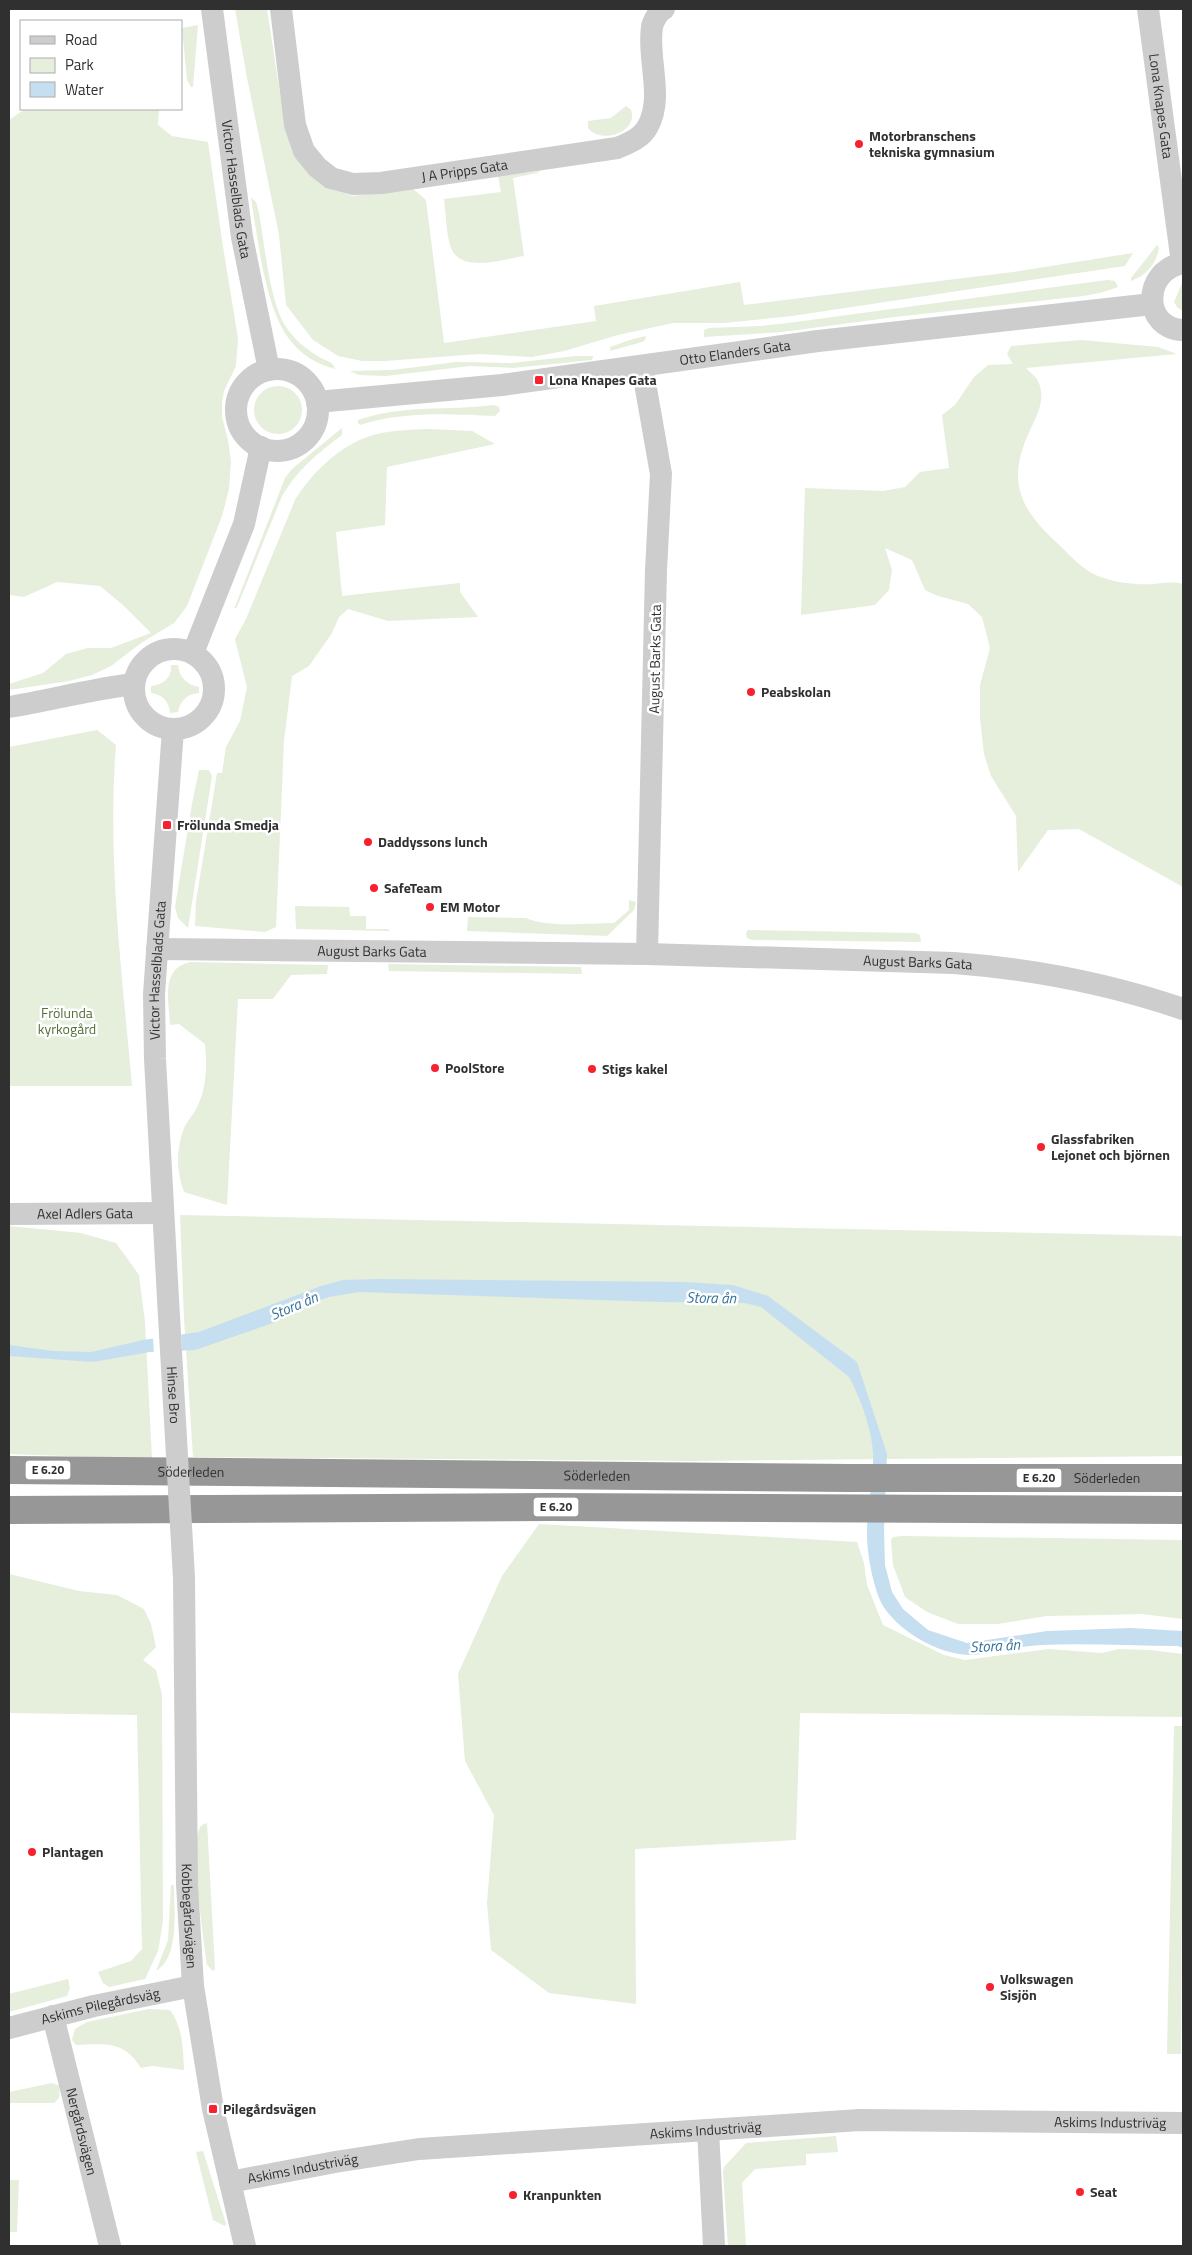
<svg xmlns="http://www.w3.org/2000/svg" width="1192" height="2255" font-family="'Titillium Web',sans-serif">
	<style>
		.green { fill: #e6eedc }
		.water { fill: #c6dff0 }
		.pier { fill: #fff }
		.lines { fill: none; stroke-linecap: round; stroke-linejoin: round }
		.minor { stroke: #cdcdcd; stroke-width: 22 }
		.highway { stroke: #979797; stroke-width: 28 }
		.minor-bridge { stroke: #cdcdcd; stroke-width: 22 }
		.poi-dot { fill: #f7212f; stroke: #fff; stroke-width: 2 }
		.labels { text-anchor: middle; stroke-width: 5; stroke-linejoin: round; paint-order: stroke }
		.shield { fill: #fff; stroke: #6e6e6e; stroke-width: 1 }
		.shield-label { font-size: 12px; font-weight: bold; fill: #303030 }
		.street-label { font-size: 14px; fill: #303030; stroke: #fff }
		.poi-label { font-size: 14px; font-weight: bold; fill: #303030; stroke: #fff; text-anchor: start }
		.park-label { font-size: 14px; fill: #527038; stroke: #fff }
		.water-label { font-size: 15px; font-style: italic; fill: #34729b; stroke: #fff }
	</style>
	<rect width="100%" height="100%" fill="#fff"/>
	<g class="green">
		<path d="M 235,9 L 267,9 L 281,100 L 331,189 L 353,196 L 411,187 L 426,200 L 444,343 L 596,321 L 594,306 L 740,282 L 744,305 L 1013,272 L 1133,253 L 1125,266 L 792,316 L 724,323 L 673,323 L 618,335 L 564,351 L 532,357 L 479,354 L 385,361 L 362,361 L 338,356 L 313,340 L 286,305 L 279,235 L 247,78 Z"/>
		<path d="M 198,25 L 193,87 L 191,87 L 187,80 L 182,28 Z"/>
		<path d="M 626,106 L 631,110 C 639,132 601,145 588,128 L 588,121 L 611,118 Z"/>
		<path d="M 25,109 L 159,109 L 158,125 L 172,136 L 208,142 L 223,247 L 238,338 L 236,366 L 224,391 L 222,402 L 222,417 L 228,440 L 231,461 L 229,489 L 222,516 L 187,606 L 174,623 L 141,643 L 111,666 L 92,675 L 69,681 L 9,690 L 9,684 L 43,673 L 66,654 L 88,648 L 111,648 L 151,633 L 123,605 L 100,586 L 57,582 L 24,597 L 9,595 L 9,120 Z"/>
		<path d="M 541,171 L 537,173 L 513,178 L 524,256 C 503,259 458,275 450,245 C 446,231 446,214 444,199 L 501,192 L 498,176 Z"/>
		<path d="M 251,197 L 256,202 L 259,213 C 265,246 269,300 286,327 C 295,340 307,350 321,358 C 326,361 334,362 335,369 C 283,355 272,311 262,265 C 258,242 254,220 251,197 Z"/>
		<path d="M 1157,245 L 1159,248 C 1156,264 1147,275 1131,281 L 1131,278 Z"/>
		<path d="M 1107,280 L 1115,281 L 1118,287 L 1100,293 L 1083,296 L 895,317 L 782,332 L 704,337 L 704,330 L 709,328 L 760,326 L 788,323 Z"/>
		<path d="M 1183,281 L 1183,311 L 1177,307 L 1174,302 Z"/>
		<path d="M 646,336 L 645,340 L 642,342 L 610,351 L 610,347 L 633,339 Z"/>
		<path d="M 1081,340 L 1158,347 L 1177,354 L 1026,368 C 1029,372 1036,376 1038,381 C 1046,398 1038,413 1031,428 C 1007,478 1017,506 1056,542 C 1069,554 1084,572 1101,577 C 1117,583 1136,585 1153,584 C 1164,583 1173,581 1183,584 L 1183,887 L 1079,829 L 1048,830 L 1018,872 L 1016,816 L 991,776 L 984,754 L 980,719 L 980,685 L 990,648 L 982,617 L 968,604 L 938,596 L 925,590 L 912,560 L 885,548 L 892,570 L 889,590 L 875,605 L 801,615 L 805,488 L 883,491 L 905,487 L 920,472 L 949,468 L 942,415 L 955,405 L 974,377 L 988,365 L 1013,364 L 1007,354 L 1011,346 Z"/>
		<path d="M 576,356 L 593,356 L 592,360 L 513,368 L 470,366 L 386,376 L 359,375 L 350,371 L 392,370 L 456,362 L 512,363 Z"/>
		<circle cx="278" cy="410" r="24"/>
		<path d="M 494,405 L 499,407 L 500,411 L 495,416 C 450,414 403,411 360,425 L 358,423 L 358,420 C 405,404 447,411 494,405 Z"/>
		<path d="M 342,428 L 342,435 C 318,453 297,470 282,496 L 237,607 L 234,609 L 285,478 L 292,469 Z"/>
		<path d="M 428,429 L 472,431 L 495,444 L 387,467 L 385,525 L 336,532 L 342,596 L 460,583 L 460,592 L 478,617 L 388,621 L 348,609 L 339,617 L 332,633 L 309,666 L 292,676 L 284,741 L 276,927 L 265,932 L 195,926 L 196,901 L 217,773 L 222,773 L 226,747 L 240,721 L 247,687 L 235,639 L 246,619 L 295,500 C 311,474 337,448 367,437 C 386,430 407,430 428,429 Z"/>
		<path d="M 171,665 L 178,665 C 179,677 187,685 199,687 L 199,693 C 187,694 180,701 178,712 L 170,713 C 169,701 163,695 151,693 L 151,686 C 163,685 172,678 171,665 Z"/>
		<path d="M 97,730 L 116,745 C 107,859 122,972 132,1086 L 9,1086 L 9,747 Z"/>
		<path d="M 199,770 L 209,770 L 212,776 L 188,928 L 178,918 L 175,907 L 192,804 Z"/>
		<path d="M 629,900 L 636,902 L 634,910 L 607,936 L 467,931 L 468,917 L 526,918 C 548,928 589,923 614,923 L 629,910 Z"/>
		<path d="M 295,906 L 349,907 L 350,916 L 366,916 L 366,929 L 389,929 L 389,931 L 296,929 Z"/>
		<path d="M 748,930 L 916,933 L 920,935 L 921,942 L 752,940 L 747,938 L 746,933 Z"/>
		<path d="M 191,962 L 328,965 L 327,974 L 291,975 L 273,999 L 238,999 L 227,1205 L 184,1192 C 176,1171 176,1149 184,1128 C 188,1120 195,1113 198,1105 C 207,1087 207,1063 205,1044 L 179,1024 L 170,1025 C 169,1000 160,968 191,962 Z"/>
		<path d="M 388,964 L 581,967 L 582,974 L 389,971 Z"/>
		<path d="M 180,1215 L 1183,1236 L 1183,1456 L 692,1461 L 193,1457 L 184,1318 Z"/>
		<path d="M 9,1226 L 81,1233 L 116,1243 L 139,1275 L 145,1322 L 152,1459 L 9,1454 Z"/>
		<path d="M 539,1524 L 857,1542 L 864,1563 L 867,1585 L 883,1625 L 944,1655 L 965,1660 L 1049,1649 L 1102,1653 L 1119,1649 L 1150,1650 L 1183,1654 L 1183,1717 L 800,1713 L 796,1840 L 635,1849 L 636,2004 L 549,1993 L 491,1950 L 487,1903 L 494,1815 L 465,1761 L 458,1674 L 502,1576 Z"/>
		<path d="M 902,1536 L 1183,1540 L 1183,1619 L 1142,1614 L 1104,1615 L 1047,1616 L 997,1624 L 958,1624 L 927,1612 L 905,1597 L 893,1565 L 891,1540 L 893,1537 Z"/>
		<path d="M 9,1574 L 79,1591 L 117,1595 L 144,1609 L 151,1624 L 156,1647 L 143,1660 L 156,1670 L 162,1695 L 163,1921 L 158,1951 L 145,1979 L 109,1987 L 103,1983 L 98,1972 L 131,1961 L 142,1949 L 137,1715 L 9,1713 Z"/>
		<path d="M 1174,1726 L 1183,1726 L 1181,2054 L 1167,2054 Z"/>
		<path d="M 207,1823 L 215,1969 L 213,1971 L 207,1965 C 204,1941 190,1847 199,1830 C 200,1826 203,1824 207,1823 Z"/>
		<path d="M 171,1885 L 174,1885 C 174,1910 180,1957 156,1971 L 168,1940 Z"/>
		<path d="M 68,1979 L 70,1988 L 67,1996 L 9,2012 L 9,1994 Z"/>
		<path d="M 149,2009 L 170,2010 C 183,2028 183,2049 184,2070 L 152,2066 L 141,2068 C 124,2040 105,2044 76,2045 L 72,2040 L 75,2029 L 87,2022 Z"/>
		<path d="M 52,2083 L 60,2086 L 59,2098 L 54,2103 L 9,2103 L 9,2092 Z"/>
		<path d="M 836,2136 L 838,2152 L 806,2154 L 806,2165 L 755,2169 L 742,2183 L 746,2246 L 728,2246 L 723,2172 L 724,2167 L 746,2143 Z"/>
		<path d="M 203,2151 L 226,2224 L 225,2226 L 213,2220 L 196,2152 Z"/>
		<path d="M 9,2180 L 19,2180 L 17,2232 L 9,2232 Z"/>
	</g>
	<path class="water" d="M 378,1279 L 683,1282 L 733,1285 L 768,1296 L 857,1362 L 887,1454 L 884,1530 L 885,1565 L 892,1592 L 903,1609 L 928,1630 L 967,1643 L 1047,1631 L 1131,1628 L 1183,1631 L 1183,1648 L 1178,1646 C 1132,1646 1086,1643 1041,1645 C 1017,1646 993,1655 969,1655 C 939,1654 903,1634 885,1609 C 873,1592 866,1549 867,1528 C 868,1503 874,1478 873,1453 C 872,1430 860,1397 849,1377 L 761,1307 L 745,1303 L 660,1302 L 359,1292 L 329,1297 L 312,1303 L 273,1323 L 195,1350 L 150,1352 L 93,1362 L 9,1356 L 9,1345 L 53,1351 L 91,1352 L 143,1340 L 199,1332 L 321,1286 L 343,1280 Z"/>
	<path class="pier" d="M 181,1332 L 182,1353 L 154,1354 L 153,1336 Z"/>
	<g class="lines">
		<g class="minor">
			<path id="s1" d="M 212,9 L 242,237 L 269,370"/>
			<path id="s2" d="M 281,9 L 295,125 L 304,151 L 317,167 L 331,178 L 353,184 L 381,183 L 617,148 C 629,143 642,138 648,126 C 664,97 647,59 652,27 C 653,21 659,11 664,9"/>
			<path id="s3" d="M 1148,9 L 1182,263"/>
			<path d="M 1183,263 C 1142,271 1142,328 1183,330"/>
			<path d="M 642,366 L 661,474 L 656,570 L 647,954"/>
			<circle cx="277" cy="410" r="41"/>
			<path id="s4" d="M 317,402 L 502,385 L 818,341 L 1152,304"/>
			<circle cx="174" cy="689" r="40"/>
			<path d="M 193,653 L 244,524 L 261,447"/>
			<path d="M 9,707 C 51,700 92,689 134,684"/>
			<path id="s5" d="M 157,949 L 647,954 L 954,963 C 1034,969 1107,983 1183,1009"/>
			<path id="s6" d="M 9,1214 L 162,1213"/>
			<path id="s7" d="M 168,1299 L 155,1059 L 154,994 L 173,729"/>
			<path id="s8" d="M 184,1578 L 187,1884 L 193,1986 L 213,2109 L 245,2246"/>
			<path id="s9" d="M 53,2016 L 110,2246"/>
			<path id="s10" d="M 9,2028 L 94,2006 L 193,1986"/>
			<path d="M 708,2130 L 714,2246"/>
			<path id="s11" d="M 230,2182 L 335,2162 L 419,2149 L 860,2120 L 1183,2123"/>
		</g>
		<g class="highway">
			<path id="s12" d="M 9,1470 L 850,1478 L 1183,1478"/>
			<path d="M 9,1510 L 550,1507 L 1183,1510"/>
		</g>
		<path class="minor-bridge" id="s13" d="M 168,1299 L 184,1578"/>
	</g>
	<g class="poi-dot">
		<circle cx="859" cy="144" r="5"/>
		<rect x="534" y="375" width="10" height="10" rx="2.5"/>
		<circle cx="751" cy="692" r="5"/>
		<rect x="162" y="820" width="10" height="10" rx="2.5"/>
		<circle cx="368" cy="842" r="5"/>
		<circle cx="374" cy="888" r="5"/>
		<circle cx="430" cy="907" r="5"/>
		<circle cx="435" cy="1068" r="5"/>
		<circle cx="592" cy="1069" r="5"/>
		<circle cx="1041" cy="1147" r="5"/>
		<circle cx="32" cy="1852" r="5"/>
		<circle cx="990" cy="1987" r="5"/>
		<rect x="208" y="2104" width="10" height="10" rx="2.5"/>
		<circle cx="1080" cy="2192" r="5"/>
		<circle cx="513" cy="2195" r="5"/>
	</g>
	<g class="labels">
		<g class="shield">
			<rect x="25.5" y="1460.5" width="45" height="19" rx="4"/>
			<rect x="1016.5" y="1468.5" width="45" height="19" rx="4"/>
			<rect x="533.5" y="1497.5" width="45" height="19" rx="4"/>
		</g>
		<g class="shield-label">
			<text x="48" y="1474">E 6.20</text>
			<text x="1039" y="1482">E 6.20</text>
			<text x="556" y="1511">E 6.20</text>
		</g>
		<g class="street-label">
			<text dy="5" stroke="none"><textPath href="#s3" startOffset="98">Lona Knapes Gata</textPath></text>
			<text dy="5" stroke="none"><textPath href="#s2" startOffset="318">J A Pripps Gata</textPath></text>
			<text dy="5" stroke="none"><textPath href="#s1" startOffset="182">Victor Hasselblads Gata</textPath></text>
			<text dy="5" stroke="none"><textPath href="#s4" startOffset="421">Otto Elanders Gata</textPath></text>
			<text transform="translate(655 659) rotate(-89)" y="5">August Barks Gata</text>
			<text dy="5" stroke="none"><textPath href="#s5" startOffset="215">August Barks Gata</textPath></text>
			<text dy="5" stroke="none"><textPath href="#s5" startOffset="761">August Barks Gata</textPath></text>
			<text dy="5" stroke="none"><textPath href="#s7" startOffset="329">Victor Hasselblads Gata</textPath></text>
			<text dy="5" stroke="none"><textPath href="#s6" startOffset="76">Axel Adlers Gata</textPath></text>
			<text dy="5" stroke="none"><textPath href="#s13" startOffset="96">Hinse Bro</textPath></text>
			<text dy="5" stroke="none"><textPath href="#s12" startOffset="182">Söderleden</textPath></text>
			<text dy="5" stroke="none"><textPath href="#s12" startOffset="588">Söderleden</textPath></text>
			<text dy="5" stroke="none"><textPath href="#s12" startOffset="1098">Söderleden</textPath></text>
			<text dy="5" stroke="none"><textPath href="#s8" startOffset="338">Kobbegårdsvägen</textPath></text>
			<text dy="5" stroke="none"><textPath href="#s10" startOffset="94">Askims Pilegårdsväg</textPath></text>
			<text dy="5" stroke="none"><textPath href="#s11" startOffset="884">Askims Industriväg</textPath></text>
			<text dy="5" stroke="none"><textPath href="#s11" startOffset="479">Askims Industriväg</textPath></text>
			<text dy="5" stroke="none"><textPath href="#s9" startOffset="119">Nergårdsvägen</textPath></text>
			<text dy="5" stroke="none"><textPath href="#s11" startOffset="74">Askims Industriväg</textPath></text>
		</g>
		<g class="poi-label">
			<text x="869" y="141">Motorbranschens<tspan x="869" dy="16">tekniska gymnasium</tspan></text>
			<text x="549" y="385">Lona Knapes Gata</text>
			<text x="761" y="697">Peabskolan</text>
			<text x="177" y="830">Frölunda Smedja</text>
			<text x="378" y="847">Daddyssons lunch</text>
			<text x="384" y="893">SafeTeam</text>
			<text x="440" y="912">EM Motor</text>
			<text x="445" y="1073">PoolStore</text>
			<text x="602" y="1074">Stigs kakel</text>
			<text x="1051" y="1144">Glassfabriken<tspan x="1051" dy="16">Lejonet och björnen</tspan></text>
			<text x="42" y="1857">Plantagen</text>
			<text x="1000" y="1984">Volkswagen<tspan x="1000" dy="16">Sisjön</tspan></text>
			<text x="223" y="2114">Pilegårdsvägen</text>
			<text x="1090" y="2197">Seat</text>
			<text x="523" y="2200">Kranpunkten</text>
		</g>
		<g class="park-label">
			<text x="67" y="1018">Frölunda<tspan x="67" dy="16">kyrkogård</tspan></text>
		</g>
		<g class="water-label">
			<text transform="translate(711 1298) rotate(1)" y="5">Stora ån</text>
			<text transform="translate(294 1306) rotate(-23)" y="5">Stora ån</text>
			<text transform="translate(995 1646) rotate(-3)" y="5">Stora ån</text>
		</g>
	</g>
	<rect width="1192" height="2255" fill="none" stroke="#303030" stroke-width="20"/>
	<rect x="20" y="20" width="162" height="90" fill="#ffffff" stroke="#acacac"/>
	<rect x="30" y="36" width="25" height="8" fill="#cdcdcd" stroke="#acacac"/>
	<text x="65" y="45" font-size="15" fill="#303030">Road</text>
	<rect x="30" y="58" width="25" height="15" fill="#e6eedc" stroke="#acacac"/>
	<text x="65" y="70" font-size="15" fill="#303030">Park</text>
	<rect x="30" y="82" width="25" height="15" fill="#c6dff0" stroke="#acacac"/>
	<text x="65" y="95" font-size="15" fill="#303030">Water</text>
</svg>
